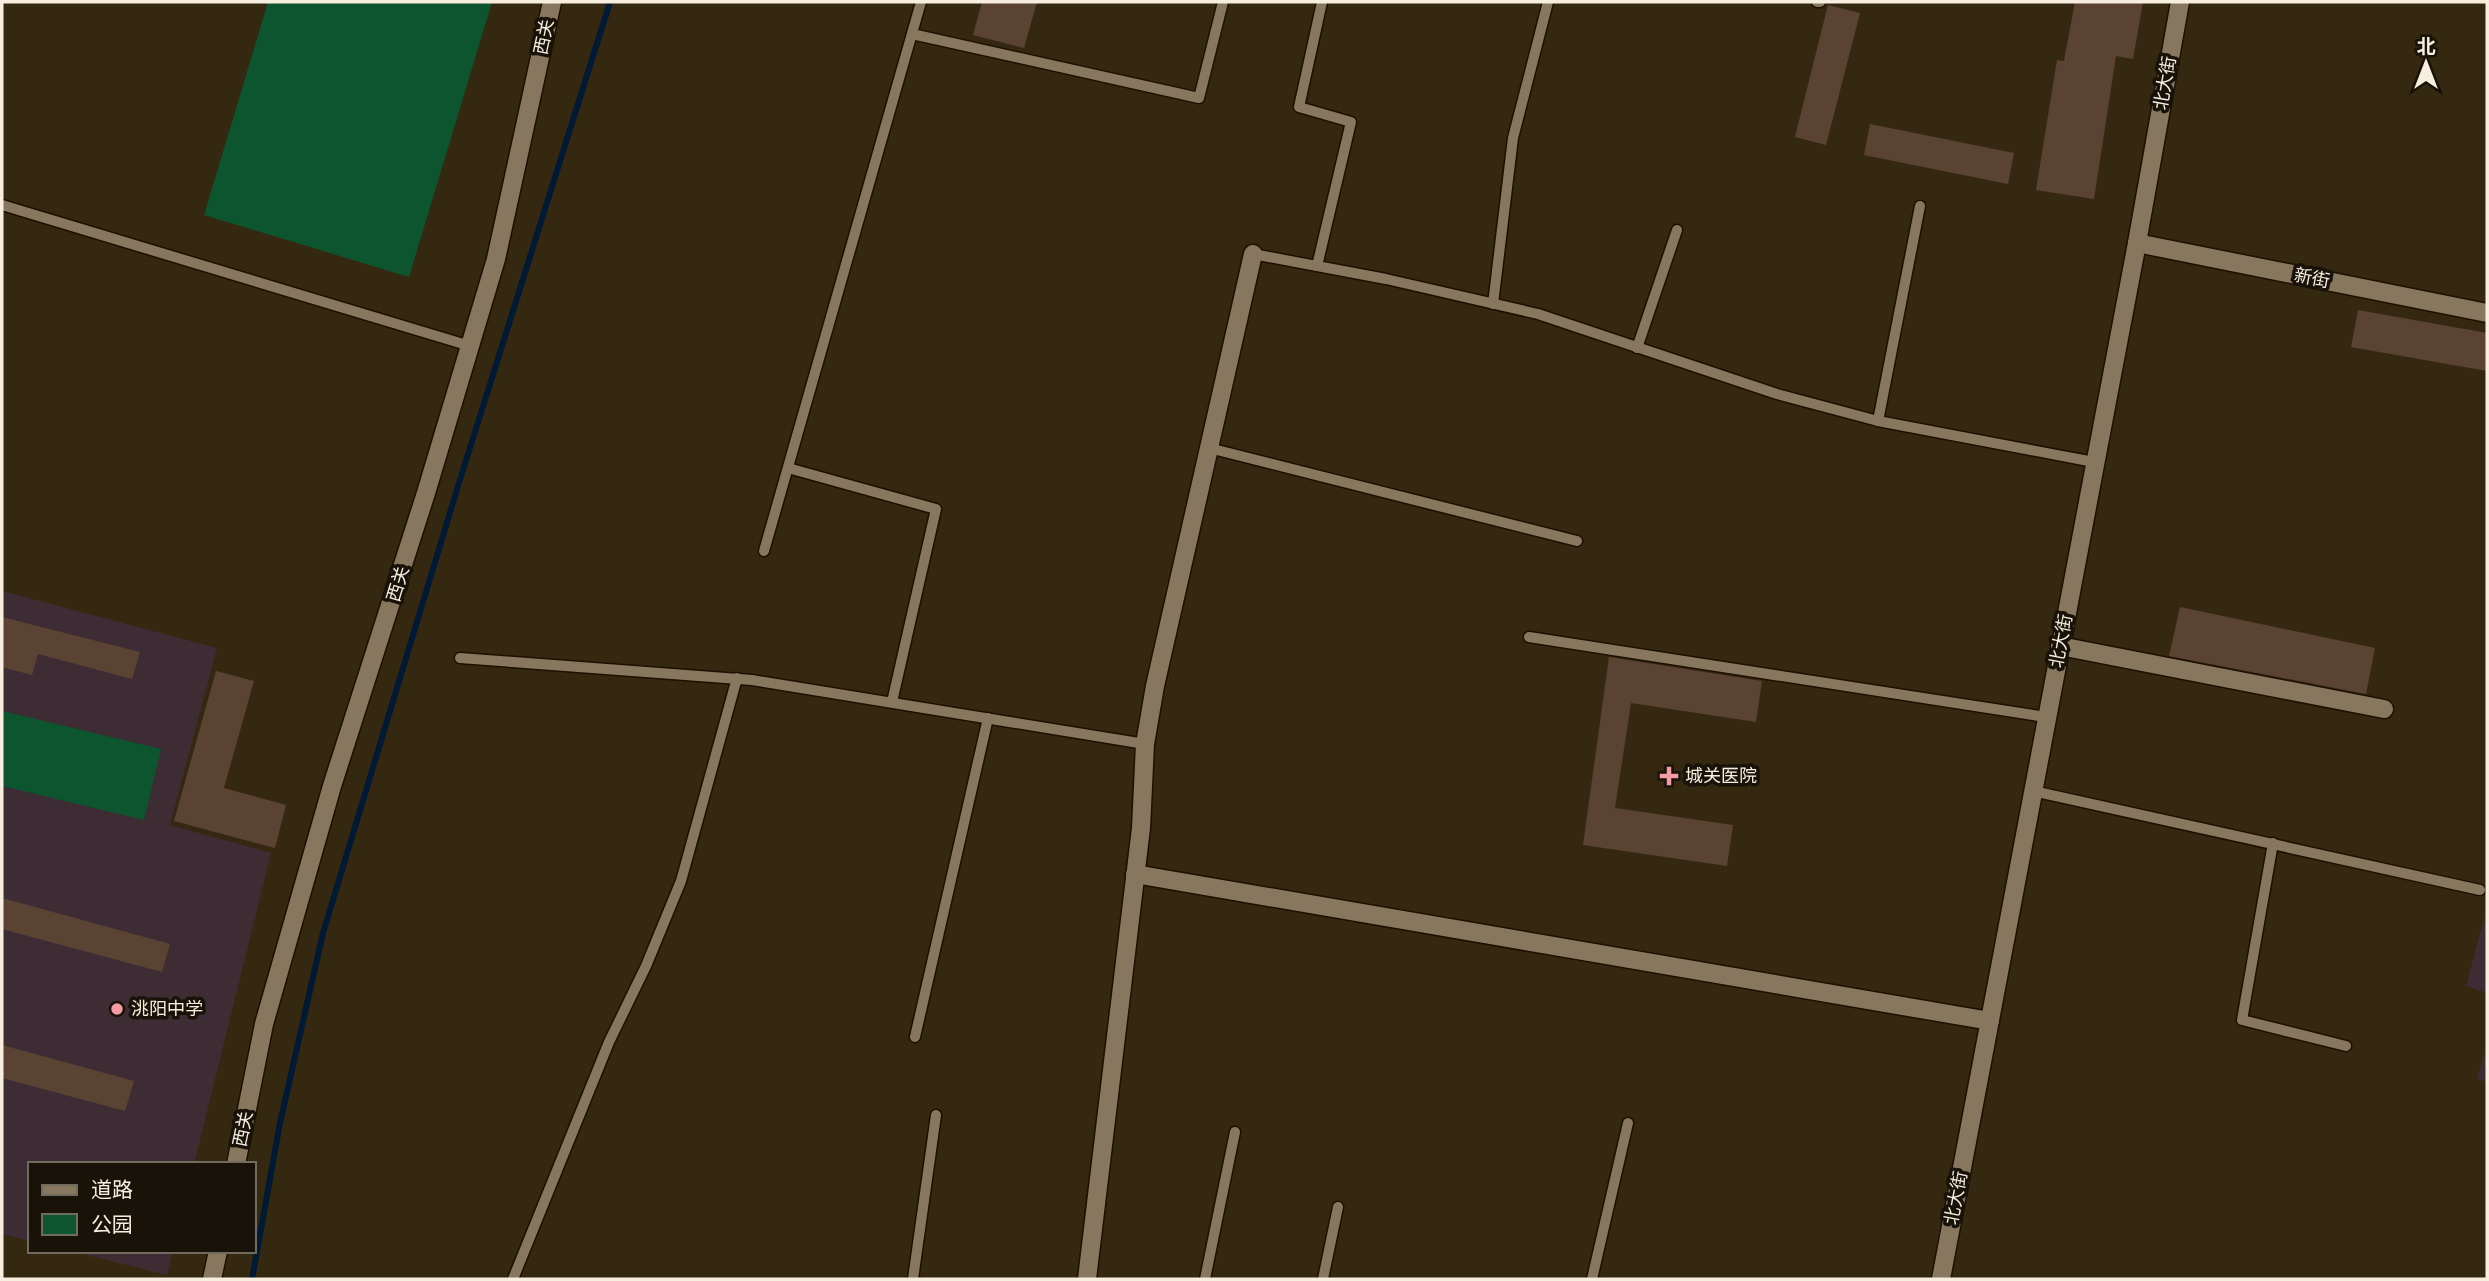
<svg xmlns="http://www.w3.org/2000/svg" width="2489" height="1281" font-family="Bitter,'Noto Sans SC',serif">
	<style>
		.education { fill: #3e2c34 }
		.green { fill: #0c552f }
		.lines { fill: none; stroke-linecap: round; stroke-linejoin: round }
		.stream { stroke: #001934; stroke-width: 6 }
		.building { fill: #5b4334 }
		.service-casing { stroke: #1d1000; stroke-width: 13 }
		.minor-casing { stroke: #1d1000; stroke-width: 21 }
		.tertiary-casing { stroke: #1d1000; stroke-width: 21 }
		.secondary-casing { stroke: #1d1000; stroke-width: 21 }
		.service { stroke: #87775e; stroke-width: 10 }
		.minor { stroke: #87775e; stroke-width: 18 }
		.tertiary { stroke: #87775e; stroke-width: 18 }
		.secondary { stroke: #87775e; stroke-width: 18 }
		.poi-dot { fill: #f49aa4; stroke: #181208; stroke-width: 2.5 }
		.labels { text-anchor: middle; stroke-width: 7; stroke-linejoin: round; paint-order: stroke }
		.street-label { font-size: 18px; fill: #f7eee0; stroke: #181208 }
		.poi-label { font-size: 18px; fill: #f7eee0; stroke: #181208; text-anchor: start }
	</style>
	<rect width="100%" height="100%" fill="#352811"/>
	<g class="education">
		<path d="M 2,591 L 217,648 L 170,825 L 271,853 L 194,1164 L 30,1164 L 30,1241 L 2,1234 Z"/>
		<path d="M 2487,908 L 2487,993 L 2466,986 Z"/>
		<path d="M 2487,1045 L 2487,1082 L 2477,1079 Z"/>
		<path d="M 71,1251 L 173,1251 L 167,1275 Z"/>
	</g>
	<g class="green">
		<path d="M 268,2 L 492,2 L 409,277 L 204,215 Z"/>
		<path d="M 2,711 L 161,749 L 144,820 L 2,786 Z"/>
	</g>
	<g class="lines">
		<path class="stream" d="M 252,1279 L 280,1123 L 323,933 L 458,486 L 610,2"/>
	</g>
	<g class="building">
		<path d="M 982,2 L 1037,2 L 1024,48 L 973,35 Z"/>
		<path d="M 2075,2 L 2143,2 L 2133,59 L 2116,56 L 2094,199 L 2036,190 L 2057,60 L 2064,61 Z"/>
		<path d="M 1828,5 L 1860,13 L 1826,145 L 1795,137 Z"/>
		<path d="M 1870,124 L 2014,153 L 2008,184 L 1864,155 Z"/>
		<path d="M 2358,310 L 2487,333 L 2487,371 L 2351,347 Z"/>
		<path d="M 2180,607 L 2375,648 L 2366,694 L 2169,656 Z"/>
		<path d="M 2,617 L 140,652 L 132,679 L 38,654 L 32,675 L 2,667 Z"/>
		<path d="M 1609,657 L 1762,681 L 1756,722 L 1631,703 L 1615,808 L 1733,825 L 1727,866 L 1583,845 Z"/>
		<path d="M 216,671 L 254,681 L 224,788 L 286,805 L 275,848 L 174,821 Z"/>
		<path d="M 2,898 L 170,944 L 162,972 L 2,929 Z"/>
		<path d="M 2,1045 L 134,1081 L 125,1111 L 2,1078 Z"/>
	</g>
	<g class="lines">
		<defs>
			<g id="service">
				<path d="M 1817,2 L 1820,2"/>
				<path d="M 912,34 L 1199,98 L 1223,2"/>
				<path d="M 2,205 L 470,346"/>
				<path d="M 1253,254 L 1386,279 L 1538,314 L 1777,394 L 1878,421 L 2094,462"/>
				<path d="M 1317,266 L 1351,122 L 1299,107 L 1322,2"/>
				<path d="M 1493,304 L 1513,138 L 1548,2"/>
				<path d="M 1637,348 L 1677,230"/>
				<path d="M 1878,421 L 1920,206"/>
				<path d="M 1209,448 L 1577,541"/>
				<path d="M 788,468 L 936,509 L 892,702"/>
				<path d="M 764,551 L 921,2"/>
				<path d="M 1529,637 L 2046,717"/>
				<path d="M 460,658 L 752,680 L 1145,744"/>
				<path d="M 2033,791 L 2480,890"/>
				<path d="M 2273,843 L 2242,1020 L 2346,1046"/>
				<path d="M 915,1037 L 988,718"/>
				<path d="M 513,1279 L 609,1042 L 646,966 L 681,881 L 737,678"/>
				<path d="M 913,1279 L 936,1115"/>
				<path d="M 1205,1279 L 1235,1132"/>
				<path d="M 1323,1279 L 1338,1207"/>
				<path d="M 1592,1279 L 1628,1123"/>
			</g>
			<g id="minor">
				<path d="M 2060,646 L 2384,709"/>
				<path d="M 1135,874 L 1990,1021"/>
				<path d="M 1087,1279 L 1141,828 L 1145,744 L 1155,686 L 1253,254"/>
			</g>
			<g id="tertiary">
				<path d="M 2137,243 L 2487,313"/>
				<path d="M 236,1164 L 264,1024 L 332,786 L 426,493 L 496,259 L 552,2"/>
				<path d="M 212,1279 L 218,1251"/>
			</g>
			<path id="secondary" d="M 1941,1279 L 2137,243 L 2180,2"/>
		</defs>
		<use href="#service" class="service-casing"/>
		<use href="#minor" class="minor-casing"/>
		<use href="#tertiary" class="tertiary-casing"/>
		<use href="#secondary" class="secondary-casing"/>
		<use href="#service" class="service"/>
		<use href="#minor" class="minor"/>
		<use href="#tertiary" class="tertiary"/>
		<use href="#secondary" class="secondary"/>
	</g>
	<g class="poi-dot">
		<path d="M1665.5 765.5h7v7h7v7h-7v7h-7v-7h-7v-7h7z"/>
		<circle cx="117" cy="1009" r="7"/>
	</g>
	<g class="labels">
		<g class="street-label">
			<text transform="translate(544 37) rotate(-78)" y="6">西关</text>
			<text transform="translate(2165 83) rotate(-80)" y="6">北大街</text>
			<text transform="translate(2312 278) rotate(11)" y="6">新街</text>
			<text transform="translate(398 584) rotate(-73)" y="6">西关</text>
			<text transform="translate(2061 641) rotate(-79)" y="6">北大街</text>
			<text transform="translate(243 1129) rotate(-78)" y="6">西关</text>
			<text transform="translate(1956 1198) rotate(-79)" y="6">北大街</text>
		</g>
		<g class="poi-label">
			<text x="1685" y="782">城关医院</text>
			<text x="131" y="1015">洮阳中学</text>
		</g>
	</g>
	<rect width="2489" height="1281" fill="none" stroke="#f7eee0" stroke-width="7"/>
	<rect x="28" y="1162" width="228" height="91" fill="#181208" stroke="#716a5e" stroke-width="2"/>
	<rect x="42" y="1185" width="35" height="10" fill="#87775e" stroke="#716a5e" stroke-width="2"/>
	<text x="91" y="1197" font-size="21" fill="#f7eee0">道路</text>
	<rect x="42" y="1214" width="35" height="21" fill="#0c552f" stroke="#716a5e" stroke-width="2"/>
	<text x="91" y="1232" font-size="21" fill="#f7eee0">公园</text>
	<g transform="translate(2426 63)" stroke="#181208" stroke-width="5" paint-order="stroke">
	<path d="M0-5L12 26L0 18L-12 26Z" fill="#f7eee0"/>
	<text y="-10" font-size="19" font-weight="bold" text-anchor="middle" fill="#f7eee0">北</text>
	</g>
</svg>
